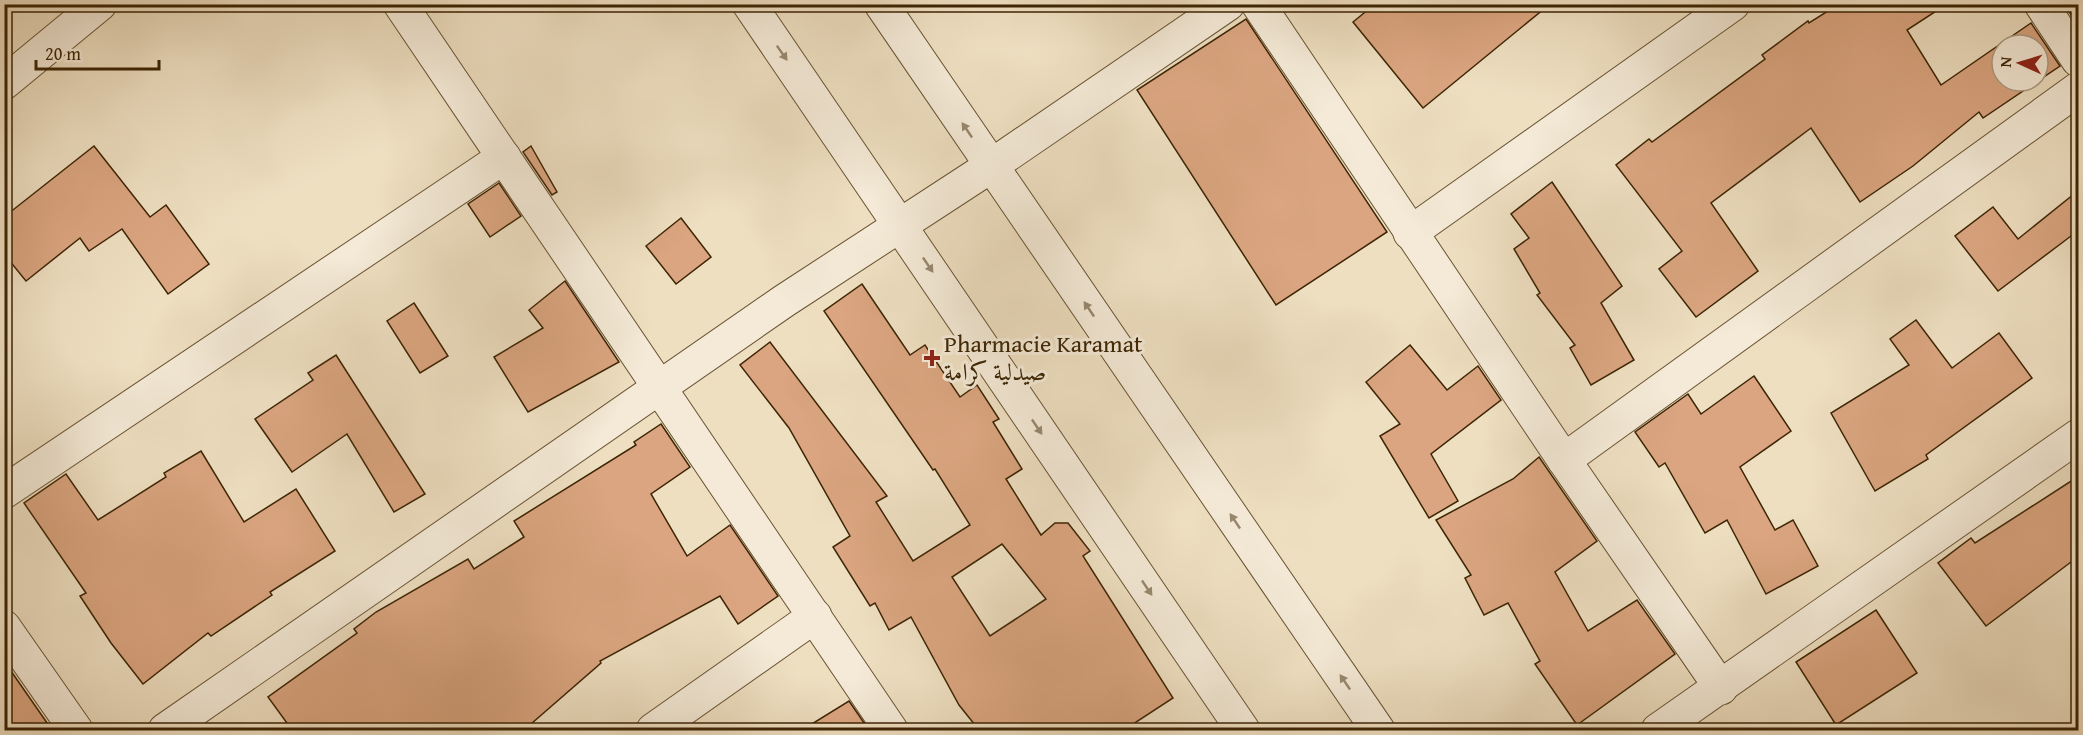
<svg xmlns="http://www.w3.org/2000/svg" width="2083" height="735" font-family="'Gentium Book Plus',Amiri,serif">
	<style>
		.building { fill: #daa580; stroke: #3d2504; stroke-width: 1.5; fill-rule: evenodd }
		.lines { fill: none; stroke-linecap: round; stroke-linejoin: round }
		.minor-casing { stroke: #695433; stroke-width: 35 }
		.minor { stroke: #f4ead7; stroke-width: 33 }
		.oneway { fill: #98886e }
		.poi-dot { fill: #8f2418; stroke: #f4ead7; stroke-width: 2 }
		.labels { text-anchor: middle; stroke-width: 6; stroke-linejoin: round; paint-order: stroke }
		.poi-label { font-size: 24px; fill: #3d2504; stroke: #f4ead7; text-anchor: start }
	</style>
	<rect width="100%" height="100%" fill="#eedfc1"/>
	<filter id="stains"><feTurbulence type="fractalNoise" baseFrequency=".00333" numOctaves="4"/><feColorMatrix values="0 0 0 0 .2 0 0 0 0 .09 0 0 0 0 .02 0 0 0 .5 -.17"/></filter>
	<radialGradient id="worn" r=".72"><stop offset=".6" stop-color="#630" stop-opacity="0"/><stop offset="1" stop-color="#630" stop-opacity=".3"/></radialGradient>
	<g class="building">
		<path d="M 1375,4 L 1550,4 L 1423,108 L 1353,22 Z"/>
		<path d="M 1839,4 L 1947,4 L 1907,30 L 1941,85 L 2031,23 L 2060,66 L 1983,118 L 1979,112 L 1913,166 L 1860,202 L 1811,128 L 1711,203 L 1758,271 L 1696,317 L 1659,269 L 1682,251 L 1616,165 L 1649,139 L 1652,142 L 1765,59 L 1762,55 L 1808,21 L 1809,23 ZM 2002,45 L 2038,45 L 2038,81 L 2002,81 Z"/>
		<path d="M 2064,4 L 2079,4 L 2079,27 Z"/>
		<path d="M 1246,19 L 1387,232 L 1276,305 L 1137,90 Z"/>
		<path d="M 94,146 L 150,217 L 166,205 L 209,264 L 168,294 L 122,229 L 89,251 L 80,238 L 26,281 L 4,254 L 4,217 Z"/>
		<path d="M 531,146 L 557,192 L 552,195 L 523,152 Z"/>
		<path d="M 1552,182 L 1622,286 L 1601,303 L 1634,360 L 1591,385 L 1570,348 L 1575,345 L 1537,295 L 1540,293 L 1514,249 L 1529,238 L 1511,214 Z"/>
		<path d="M 499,183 L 521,216 L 490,237 L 468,204 Z"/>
		<path d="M 2079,190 L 2079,230 L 1998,291 L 1955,236 L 1993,207 L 2018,239 Z"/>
		<path d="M 681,218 L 711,257 L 676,284 L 646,246 Z"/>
		<path d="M 565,281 L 619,362 L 528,412 L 494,357 L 543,328 L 529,310 Z"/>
		<path d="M 862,284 L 910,355 L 925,345 L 960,397 L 977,385 L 999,419 L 993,422 L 1022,469 L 1006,479 L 1041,535 L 1055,523 L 1068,523 L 1090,551 L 1083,556 L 1173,698 L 1124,730 L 979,730 L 959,705 L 911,617 L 889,630 L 875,603 L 870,606 L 833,547 L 850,536 L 789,428 L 740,365 L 770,342 L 887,496 L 876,502 L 913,561 L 970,525 L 935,469 L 933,470 L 824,311 ZM 1002,544 L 1046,599 L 990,636 L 952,577 Z"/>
		<path d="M 414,303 L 448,356 L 420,373 L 387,321 Z"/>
		<path d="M 1916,320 L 1952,368 L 1999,333 L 2032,378 L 1926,455 L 1928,459 L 1875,491 L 1831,413 L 1909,365 L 1890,339 Z"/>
		<path d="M 1410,345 L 1447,390 L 1478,366 L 1501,400 L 1431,454 L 1458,501 L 1429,518 L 1380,436 L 1400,424 L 1366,382 Z"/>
		<path d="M 336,355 L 425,494 L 394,512 L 347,434 L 292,472 L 255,419 L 313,380 L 308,373 Z"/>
		<path d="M 1754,376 L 1791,431 L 1740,467 L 1775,530 L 1793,520 L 1818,566 L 1766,594 L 1727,520 L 1705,533 L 1665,463 L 1659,467 L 1635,432 L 1688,394 L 1701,414 Z"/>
		<path d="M 661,424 L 690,467 L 651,494 L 687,556 L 730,525 L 778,596 L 738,624 L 720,596 L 600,661 L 601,663 L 524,730 L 292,730 L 268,697 L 357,633 L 354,629 L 376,612 L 468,559 L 474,569 L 524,537 L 514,521 L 636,445 L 634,442 Z"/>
		<path d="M 201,451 L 244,522 L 296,489 L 335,551 L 270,592 L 272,595 L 211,636 L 208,633 L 143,684 L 111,643 L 80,596 L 86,593 L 24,503 L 66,474 L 98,520 L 166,477 L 164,473 Z"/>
		<path d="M 1539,457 L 1597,541 L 1555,572 L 1588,631 L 1637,600 L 1675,654 L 1577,725 L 1535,664 L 1540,661 L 1508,603 L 1484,615 L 1465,578 L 1471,575 L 1436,520 L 1513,479 Z"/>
		<path d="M 2079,476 L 2079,556 L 1986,626 L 1938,563 L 1971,538 L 1975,543 Z"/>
		<path d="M 1876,610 L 1917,673 L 1836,725 L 1796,662 Z"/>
		<path d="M 4,661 L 52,730 L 4,730 Z"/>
		<path d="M 849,701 L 869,730 L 802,730 Z"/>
	</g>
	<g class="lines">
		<defs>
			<g id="minor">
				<path d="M 400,4 L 891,730"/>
				<path d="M 749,4 L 1243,730"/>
				<path d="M 881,4 L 1378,730"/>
				<path d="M 1258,4 L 1564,460 L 1721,688"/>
				<path d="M 2041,4 L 2078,60"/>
				<path d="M 4,83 L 100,4"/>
				<path d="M 1410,233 L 1733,4"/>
				<path d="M 1564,460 L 2078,89"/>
				<path d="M 4,492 L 504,157"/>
				<path d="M 4,627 L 76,730"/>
				<path d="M 165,730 L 784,301 L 991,166 L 1228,4"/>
				<path d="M 653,730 L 815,616"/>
				<path d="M 1658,730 L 2078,436"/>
			</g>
		</defs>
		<use href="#minor" class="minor-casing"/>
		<use href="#minor" class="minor"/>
	</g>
	<defs><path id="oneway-solid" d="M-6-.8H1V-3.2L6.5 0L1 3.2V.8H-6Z" transform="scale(1.5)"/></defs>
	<g class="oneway">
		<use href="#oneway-solid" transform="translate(782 53) rotate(55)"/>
		<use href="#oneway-solid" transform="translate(967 130) rotate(-124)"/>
		<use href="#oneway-solid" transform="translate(928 265) rotate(56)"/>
		<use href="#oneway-solid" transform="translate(1089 309) rotate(-124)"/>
		<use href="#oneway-solid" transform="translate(1037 427) rotate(56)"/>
		<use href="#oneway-solid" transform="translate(1235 521) rotate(-124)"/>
		<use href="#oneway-solid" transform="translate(1147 588) rotate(56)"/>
		<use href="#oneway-solid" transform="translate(1345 682) rotate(-124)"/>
	</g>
	<path class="poi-dot" d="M929 349h6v6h6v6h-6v6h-6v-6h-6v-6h6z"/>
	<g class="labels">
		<g class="poi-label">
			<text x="944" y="352">Pharmacie Karamat<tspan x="944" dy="28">صيدلية كرامة</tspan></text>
		</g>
	</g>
	<rect width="2083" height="735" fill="none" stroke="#eedfc1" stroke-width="24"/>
	<rect x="6" y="6" width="2071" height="723" fill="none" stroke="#3d2504" stroke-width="3"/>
	<rect x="12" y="12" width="2059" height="711" fill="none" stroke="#3d2504" stroke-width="1.5"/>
	<g transform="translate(2020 63) rotate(274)"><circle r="28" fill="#f4ead7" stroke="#ab9b83" stroke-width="1.5"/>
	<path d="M0-4.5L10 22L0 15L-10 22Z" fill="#8f2418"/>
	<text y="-9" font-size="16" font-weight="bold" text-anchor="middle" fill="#3d2504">N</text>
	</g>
	<path d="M36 60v9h123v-9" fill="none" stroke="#3d2504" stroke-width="3"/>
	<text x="45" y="60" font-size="18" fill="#3d2504" stroke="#f4ead7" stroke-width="4.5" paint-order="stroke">20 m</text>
	<rect width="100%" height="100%" filter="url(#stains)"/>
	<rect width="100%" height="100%" fill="url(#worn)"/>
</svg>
